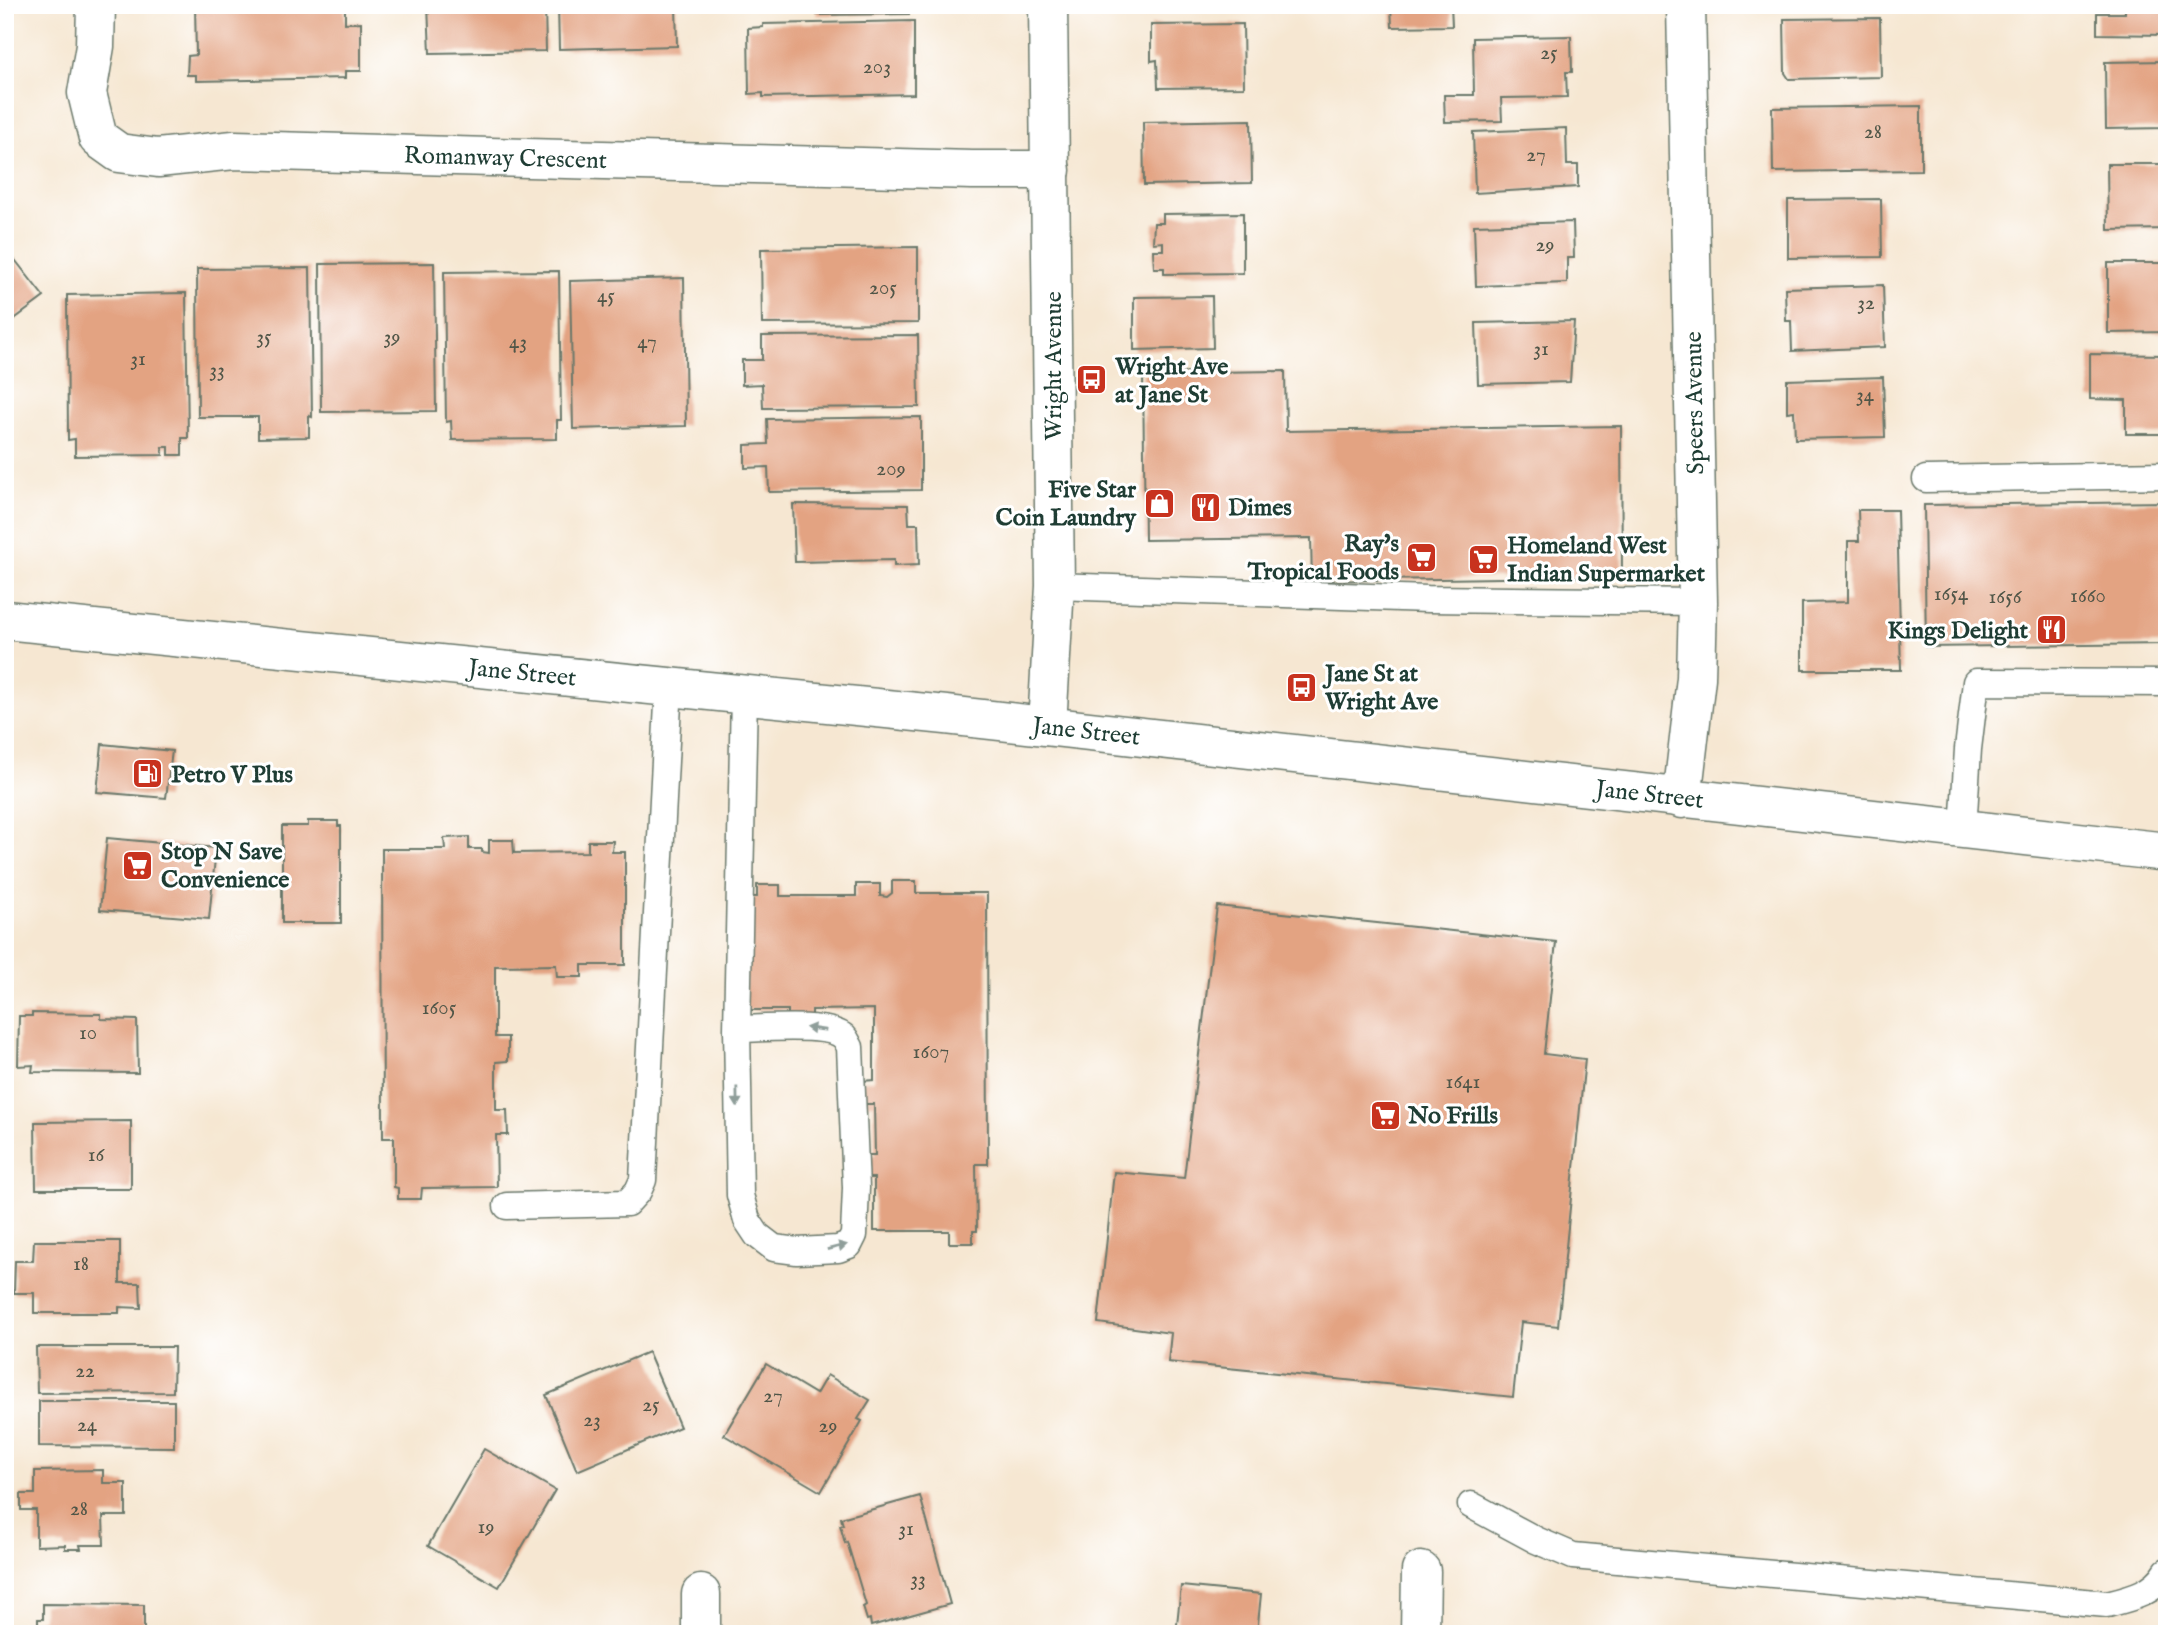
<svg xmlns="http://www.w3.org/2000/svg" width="2172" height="1639" font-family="'IM FELL English',serif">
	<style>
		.building { fill: #e3a382 }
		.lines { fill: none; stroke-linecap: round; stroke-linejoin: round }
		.service-casing { stroke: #6a786b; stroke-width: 29 }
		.minor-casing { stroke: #6a786b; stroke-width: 41 }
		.secondary-casing { stroke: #6a786b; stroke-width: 41 }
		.service { stroke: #fff; stroke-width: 26 }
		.minor { stroke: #fff; stroke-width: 38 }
		.secondary { stroke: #fff; stroke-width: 38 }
		.oneway { fill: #8f9e9a }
		.labels { text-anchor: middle; stroke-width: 6; stroke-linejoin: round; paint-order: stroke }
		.number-label { font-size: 21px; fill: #505648 }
		.street-label { font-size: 24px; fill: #1f3d34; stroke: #fff }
		.poi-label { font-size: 24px; font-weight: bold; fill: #1f3d34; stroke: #fff; text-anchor: start }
	</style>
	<rect width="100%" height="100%" fill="#fff"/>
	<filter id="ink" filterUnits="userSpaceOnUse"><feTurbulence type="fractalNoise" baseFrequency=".0143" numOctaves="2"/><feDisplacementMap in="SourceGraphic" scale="14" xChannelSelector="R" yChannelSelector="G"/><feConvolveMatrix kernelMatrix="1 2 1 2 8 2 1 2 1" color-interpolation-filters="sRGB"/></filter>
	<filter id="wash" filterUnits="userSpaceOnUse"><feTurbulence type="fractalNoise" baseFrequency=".00686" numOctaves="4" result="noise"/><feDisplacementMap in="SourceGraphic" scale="28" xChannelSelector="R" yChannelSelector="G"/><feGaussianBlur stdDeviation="1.57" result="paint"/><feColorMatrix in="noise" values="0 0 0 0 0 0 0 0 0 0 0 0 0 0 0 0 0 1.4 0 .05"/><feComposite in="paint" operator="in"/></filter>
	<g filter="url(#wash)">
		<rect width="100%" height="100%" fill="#f6e7d2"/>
		<g id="blocks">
			<g class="building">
				<path d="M 195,5 L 345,5 L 345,23 L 361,22 L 361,71 L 345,71 L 345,78 L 196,81 L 196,75 L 187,75 L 188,56 L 196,55 Z"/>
				<path d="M 428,5 L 545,5 L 546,51 L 430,53 Z"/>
				<path d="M 558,5 L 676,5 L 677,46 L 559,49 Z"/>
				<path d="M 816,5 L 908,5 L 909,14 L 817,15 Z"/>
				<path d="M 1391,5 L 1451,5 L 1452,26 L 1392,27 Z"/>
				<path d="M 2125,5 L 2167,5 L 2167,35 L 2097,34 L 2097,13 L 2125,13 Z"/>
				<path d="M 1880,18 L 1881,77 L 1789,79 L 1785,73 L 1784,19 Z"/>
				<path d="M 914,21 L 914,94 L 763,97 L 763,93 L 749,94 L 748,28 L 763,27 L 763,24 Z"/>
				<path d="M 1243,24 L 1244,87 L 1158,88 L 1157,60 L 1151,61 L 1151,25 Z"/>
				<path d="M 1571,36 L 1572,72 L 1566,72 L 1567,97 L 1501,98 L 1502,121 L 1445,122 L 1444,95 L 1474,95 L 1473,38 Z"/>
				<path d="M 2167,61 L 2167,128 L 2106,129 L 2105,62 Z"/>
				<path d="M 1921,106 L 1921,170 L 1773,172 L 1772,108 Z"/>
				<path d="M 1251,120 L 1252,183 L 1144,185 L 1143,122 Z"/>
				<path d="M 1566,128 L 1567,165 L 1578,165 L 1578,187 L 1475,193 L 1473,132 Z"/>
				<path d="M 2107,164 L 2167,164 L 2167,229 L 2108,230 Z"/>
				<path d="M 1881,199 L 1882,257 L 1788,258 L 1788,200 Z"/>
				<path d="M 1243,213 L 1243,273 L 1164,274 L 1164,268 L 1154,268 L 1153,250 L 1163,250 L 1163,242 L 1153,243 L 1154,223 L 1163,223 L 1163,214 Z"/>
				<path d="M 1573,222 L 1574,258 L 1567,258 L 1567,283 L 1476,286 L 1474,225 Z"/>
				<path d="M 5,247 L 44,297 L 5,326 Z"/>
				<path d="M 918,247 L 918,323 L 762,324 L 761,249 Z"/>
				<path d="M 434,263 L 436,411 L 321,412 L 320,264 Z"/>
				<path d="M 2108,263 L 2167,263 L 2167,332 L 2108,333 Z"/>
				<path d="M 310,268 L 312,417 L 309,416 L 309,437 L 258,438 L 258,417 L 198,417 L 197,269 Z"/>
				<path d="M 559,271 L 561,420 L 557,420 L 557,439 L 452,440 L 451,421 L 446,422 L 444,272 Z"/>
				<path d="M 684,278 L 686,426 L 573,429 L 570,281 Z"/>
				<path d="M 1883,285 L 1885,347 L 1792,351 L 1791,321 L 1786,321 L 1785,288 Z"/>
				<path d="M 186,293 L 188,438 L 182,438 L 182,455 L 169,455 L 169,447 L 162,447 L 163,455 L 75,456 L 75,439 L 68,440 L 67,295 Z"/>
				<path d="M 1212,296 L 1213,348 L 1134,350 L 1134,297 Z"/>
				<path d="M 1574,321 L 1570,382 L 1478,384 L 1476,323 Z"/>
				<path d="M 918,335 L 919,407 L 763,408 L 762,384 L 742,385 L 742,360 L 762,360 L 762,336 Z"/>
				<path d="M 2090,354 L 2167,355 L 2167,434 L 2126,434 L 2126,400 L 2090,399 Z"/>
				<path d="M 1285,371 L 1286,431 L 1621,426 L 1622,576 L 1312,581 L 1311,538 L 1145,540 L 1143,373 Z"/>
				<path d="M 1883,377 L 1885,437 L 1795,439 L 1794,411 L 1787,412 L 1787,380 Z"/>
				<path d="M 921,417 L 921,490 L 769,492 L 768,467 L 745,468 L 745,445 L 768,444 L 767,419 Z"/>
				<path d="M 2167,502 L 2167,644 L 1926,647 L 1924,505 Z"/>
				<path d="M 793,504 L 908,505 L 909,524 L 918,524 L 919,565 L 894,566 L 894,560 L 795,562 Z"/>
				<path d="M 1858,510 L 1897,510 L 1901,670 L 1802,670 L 1802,603 L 1848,602 L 1848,541 L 1859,541 Z"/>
				<path d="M 102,744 L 172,751 L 166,798 L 97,792 Z"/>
				<path d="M 308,821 L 338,821 L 338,826 L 341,826 L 341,923 L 282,923 L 282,826 L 308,826 Z"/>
				<path d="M 469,837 L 469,849 L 482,849 L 482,852 L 489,853 L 489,840 L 513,840 L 514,853 L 588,852 L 588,841 L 613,841 L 612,852 L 625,852 L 625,965 L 582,965 L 582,977 L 557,977 L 556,965 L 495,966 L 495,1037 L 508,1037 L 508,1061 L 496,1062 L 496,1110 L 507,1110 L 508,1135 L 496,1135 L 497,1187 L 422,1188 L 421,1199 L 398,1199 L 398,1188 L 394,1187 L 394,1138 L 383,1138 L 382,849 L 445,849 L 444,838 Z"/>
				<path d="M 107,838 L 216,848 L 209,919 L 100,910 Z"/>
				<path d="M 892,881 L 916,881 L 916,893 L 987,893 L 988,1164 L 976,1164 L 977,1231 L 973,1231 L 973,1243 L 949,1243 L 949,1231 L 874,1231 L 874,1178 L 863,1178 L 862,1155 L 875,1155 L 874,1104 L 863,1104 L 862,1081 L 874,1080 L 874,1009 L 812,1010 L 812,1022 L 788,1022 L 788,1010 L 745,1010 L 745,897 L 757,897 L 757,885 L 780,885 L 780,896 L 856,896 L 856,884 L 880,884 L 880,896 L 887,897 L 892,893 Z"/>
				<path d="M 1217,906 L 1556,942 L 1544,1054 L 1585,1059 L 1558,1326 L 1521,1322 L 1513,1397 L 1168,1362 L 1171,1333 L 1098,1323 L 1114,1172 L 1184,1178 Z"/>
				<path d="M 32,1013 L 101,1014 L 101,1019 L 137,1020 L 138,1073 L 32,1072 L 33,1065 L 18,1066 L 19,1016 L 32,1016 Z"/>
				<path d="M 131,1121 L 131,1189 L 36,1189 L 35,1122 Z"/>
				<path d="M 34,1241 L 120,1241 L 120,1283 L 140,1283 L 141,1308 L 119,1307 L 119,1313 L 34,1313 L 34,1293 L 14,1293 L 15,1261 L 33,1261 Z"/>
				<path d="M 36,1347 L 174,1347 L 173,1392 L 37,1393 Z"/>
				<path d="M 648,1352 L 680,1427 L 577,1471 L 546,1395 Z"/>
				<path d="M 766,1364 L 816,1394 L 827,1375 L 870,1400 L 858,1419 L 862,1421 L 821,1492 L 724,1435 Z"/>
				<path d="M 39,1401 L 174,1401 L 174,1447 L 39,1446 Z"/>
				<path d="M 484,1449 L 555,1490 L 499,1587 L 428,1546 Z"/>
				<path d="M 103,1470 L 103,1483 L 126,1483 L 126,1516 L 103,1516 L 104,1545 L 80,1545 L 81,1549 L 65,1549 L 65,1545 L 36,1546 L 36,1510 L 21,1510 L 21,1494 L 35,1494 L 35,1471 Z"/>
				<path d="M 920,1496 L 950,1604 L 871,1626 L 870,1619 L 867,1620 L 863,1607 L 866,1605 L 847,1542 L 845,1543 L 840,1525 L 843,1525 L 841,1518 Z"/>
				<path d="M 1181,1586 L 1261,1594 L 1257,1634 L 1176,1634 Z"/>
				<path d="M 43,1604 L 144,1605 L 144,1634 L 38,1634 L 38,1619 L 43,1619 Z"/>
				<rect x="429" y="1631" width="81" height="3"/>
			</g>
		</g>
	</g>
	<g filter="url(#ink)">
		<use href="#blocks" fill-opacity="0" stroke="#6a786b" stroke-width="2"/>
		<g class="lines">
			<defs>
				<g id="service">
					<path d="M 1926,479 L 2167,475"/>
					<path d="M 1055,586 L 1428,599 L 1698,602"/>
					<path d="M 1963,830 L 1968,749 L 1976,682 L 2167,683"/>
					<path d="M 737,1029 C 759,1029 829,1022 844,1037 C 847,1040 848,1044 850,1047 L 856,1188 L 854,1235 L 849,1245 L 838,1249 L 797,1251 L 774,1248 L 757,1235 L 747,1220 L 740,1195 L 737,1029 L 744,694"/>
					<path d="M 507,1206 L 627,1203 L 638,1191 L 643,1180 L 669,685"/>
					<path d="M 1471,1505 L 1536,1540 L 1573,1556 L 2107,1604 C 2131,1598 2154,1593 2167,1571"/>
				</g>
				<g id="minor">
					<path id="s1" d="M 96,5 L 95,46 L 87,93 L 98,138 L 119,153 L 158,158 L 234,150 L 972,170 L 1051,170"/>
					<path d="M 1047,726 L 1055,586 L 1048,5"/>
					<path d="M 1682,799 L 1696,678 L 1698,602 L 1686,5"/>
					<path d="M 701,1634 L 701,1594"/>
					<path d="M 1420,1634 L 1421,1571"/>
				</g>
				<g id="secondary">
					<path id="s2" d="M 5,620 L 946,715 L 2167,852"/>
				</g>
			</defs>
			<use href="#service" class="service-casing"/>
			<use href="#minor" class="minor-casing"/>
			<use href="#secondary" class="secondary-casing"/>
			<use href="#service" class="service"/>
			<use href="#minor" class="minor"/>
			<use href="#secondary" class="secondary"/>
		</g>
		<defs><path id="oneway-solid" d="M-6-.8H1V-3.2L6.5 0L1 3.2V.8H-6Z" transform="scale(1.75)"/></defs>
		<g class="oneway">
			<use href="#oneway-solid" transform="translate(816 1029) rotate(-172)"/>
			<use href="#oneway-solid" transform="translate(737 1097) rotate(89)"/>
			<use href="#oneway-solid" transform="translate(837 1247) rotate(-14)"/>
		</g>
	</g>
	<defs>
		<symbol id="bus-square" viewBox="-11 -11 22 22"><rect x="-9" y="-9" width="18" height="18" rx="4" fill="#c8321e" stroke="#fff"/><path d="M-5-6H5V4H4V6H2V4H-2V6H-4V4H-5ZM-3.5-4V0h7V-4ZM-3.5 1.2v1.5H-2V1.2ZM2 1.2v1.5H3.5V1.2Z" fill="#fff"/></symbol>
		<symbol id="shop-square" viewBox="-11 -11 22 22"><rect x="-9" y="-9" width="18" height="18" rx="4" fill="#c8321e" stroke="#fff"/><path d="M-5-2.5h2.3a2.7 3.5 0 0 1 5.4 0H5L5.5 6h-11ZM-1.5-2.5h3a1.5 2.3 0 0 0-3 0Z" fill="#fff"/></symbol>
		<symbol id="restaurant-square" viewBox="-11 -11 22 22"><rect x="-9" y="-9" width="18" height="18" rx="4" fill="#c8321e" stroke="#fff"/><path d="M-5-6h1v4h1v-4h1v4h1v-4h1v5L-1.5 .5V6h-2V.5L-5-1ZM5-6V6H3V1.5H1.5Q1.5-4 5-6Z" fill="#fff"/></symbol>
		<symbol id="supermarket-square" viewBox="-11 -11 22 22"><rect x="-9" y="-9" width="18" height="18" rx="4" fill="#c8321e" stroke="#fff"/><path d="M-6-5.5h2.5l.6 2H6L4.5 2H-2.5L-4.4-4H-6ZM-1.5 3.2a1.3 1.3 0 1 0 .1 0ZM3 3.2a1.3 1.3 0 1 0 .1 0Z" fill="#fff"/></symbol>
		<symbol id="fuel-square" viewBox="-11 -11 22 22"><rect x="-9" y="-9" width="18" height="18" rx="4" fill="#c8321e" stroke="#fff"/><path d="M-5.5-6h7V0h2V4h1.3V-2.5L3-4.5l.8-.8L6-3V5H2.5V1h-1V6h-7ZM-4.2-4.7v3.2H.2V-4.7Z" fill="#fff"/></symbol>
	</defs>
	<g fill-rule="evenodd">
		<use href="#bus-square" x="1074" y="362" width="35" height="35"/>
		<use href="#shop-square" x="1142" y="486" width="35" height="35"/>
		<use href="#restaurant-square" x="1188" y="490" width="35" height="35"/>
		<use href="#supermarket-square" x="1404" y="540" width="35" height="35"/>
		<use href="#supermarket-square" x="1466" y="542" width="35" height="35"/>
		<use href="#restaurant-square" x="2034" y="612" width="35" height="35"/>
		<use href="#bus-square" x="1284" y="670" width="35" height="35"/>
		<use href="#fuel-square" x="130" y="756" width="35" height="35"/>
		<use href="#supermarket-square" x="120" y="848" width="35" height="35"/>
		<use href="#supermarket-square" x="1368" y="1098" width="35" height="35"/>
	</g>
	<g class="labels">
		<g class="number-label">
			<text x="1549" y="59">25</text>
			<text x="877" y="73">203</text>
			<text x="1873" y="138">28</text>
			<text x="1536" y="161">27</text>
			<text x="1545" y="251">29</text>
			<text x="883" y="294">205</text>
			<text x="606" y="302">45</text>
			<text x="1866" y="309">32</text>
			<text x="264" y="343">35</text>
			<text x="392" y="343">39</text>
			<text x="518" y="348">43</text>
			<text x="647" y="348">47</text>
			<text x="1541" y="355">31</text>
			<text x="138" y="365">31</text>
			<text x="217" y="376">33</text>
			<text x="1865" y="401">34</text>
			<text x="891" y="475">209</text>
			<text x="1951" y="600">1654</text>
			<text x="2088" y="602">1660</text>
			<text x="2005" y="603">1656</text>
			<text x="439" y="1014">1605</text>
			<text x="88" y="1039">10</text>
			<text x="931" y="1058">1607</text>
			<text x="1463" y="1088">1641</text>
			<text x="96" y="1161">16</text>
			<text x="81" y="1270">18</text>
			<text x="85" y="1377">22</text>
			<text x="773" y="1402">27</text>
			<text x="651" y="1411">25</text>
			<text x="592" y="1426">23</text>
			<text x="87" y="1431">24</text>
			<text x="828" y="1432">29</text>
			<text x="79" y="1515">28</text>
			<text x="486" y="1533">19</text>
			<text x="906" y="1535">31</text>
			<text x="918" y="1585">33</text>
		</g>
		<g class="street-label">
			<text dy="8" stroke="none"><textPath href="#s1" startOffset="548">Romanway Crescent</textPath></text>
			<text transform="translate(1053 366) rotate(-90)" y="8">Wright Avenue</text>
			<text transform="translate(1694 403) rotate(-91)" y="8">Speers Avenue</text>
			<text dy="8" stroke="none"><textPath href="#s2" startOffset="520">Jane Street</textPath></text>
			<text dy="8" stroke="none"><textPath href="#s2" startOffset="1087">Jane Street</textPath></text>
			<text dy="8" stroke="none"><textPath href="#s2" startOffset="1654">Jane Street</textPath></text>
		</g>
		<g class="poi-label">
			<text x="1115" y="374">Wright Ave<tspan x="1115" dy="28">at Jane St</tspan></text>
			<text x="1136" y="497" text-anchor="end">Five Star<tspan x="1136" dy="28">Coin Laundry</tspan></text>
			<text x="1228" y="515">Dimes</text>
			<text x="1399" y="551" text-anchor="end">Ray's<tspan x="1399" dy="28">Tropical Foods</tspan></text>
			<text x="1507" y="553">Homeland West<tspan x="1507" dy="28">Indian Supermarket</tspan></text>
			<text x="2028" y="638" text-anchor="end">Kings Delight</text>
			<text x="1325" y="681">Jane St at<tspan x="1325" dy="28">Wright Ave</tspan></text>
			<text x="171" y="782">Petro V Plus</text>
			<text x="161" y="859">Stop N Save<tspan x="161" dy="28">Convenience</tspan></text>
			<text x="1408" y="1123">No Frills</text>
		</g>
	</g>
	<rect width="2172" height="1639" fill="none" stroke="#fff" stroke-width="28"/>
</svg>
